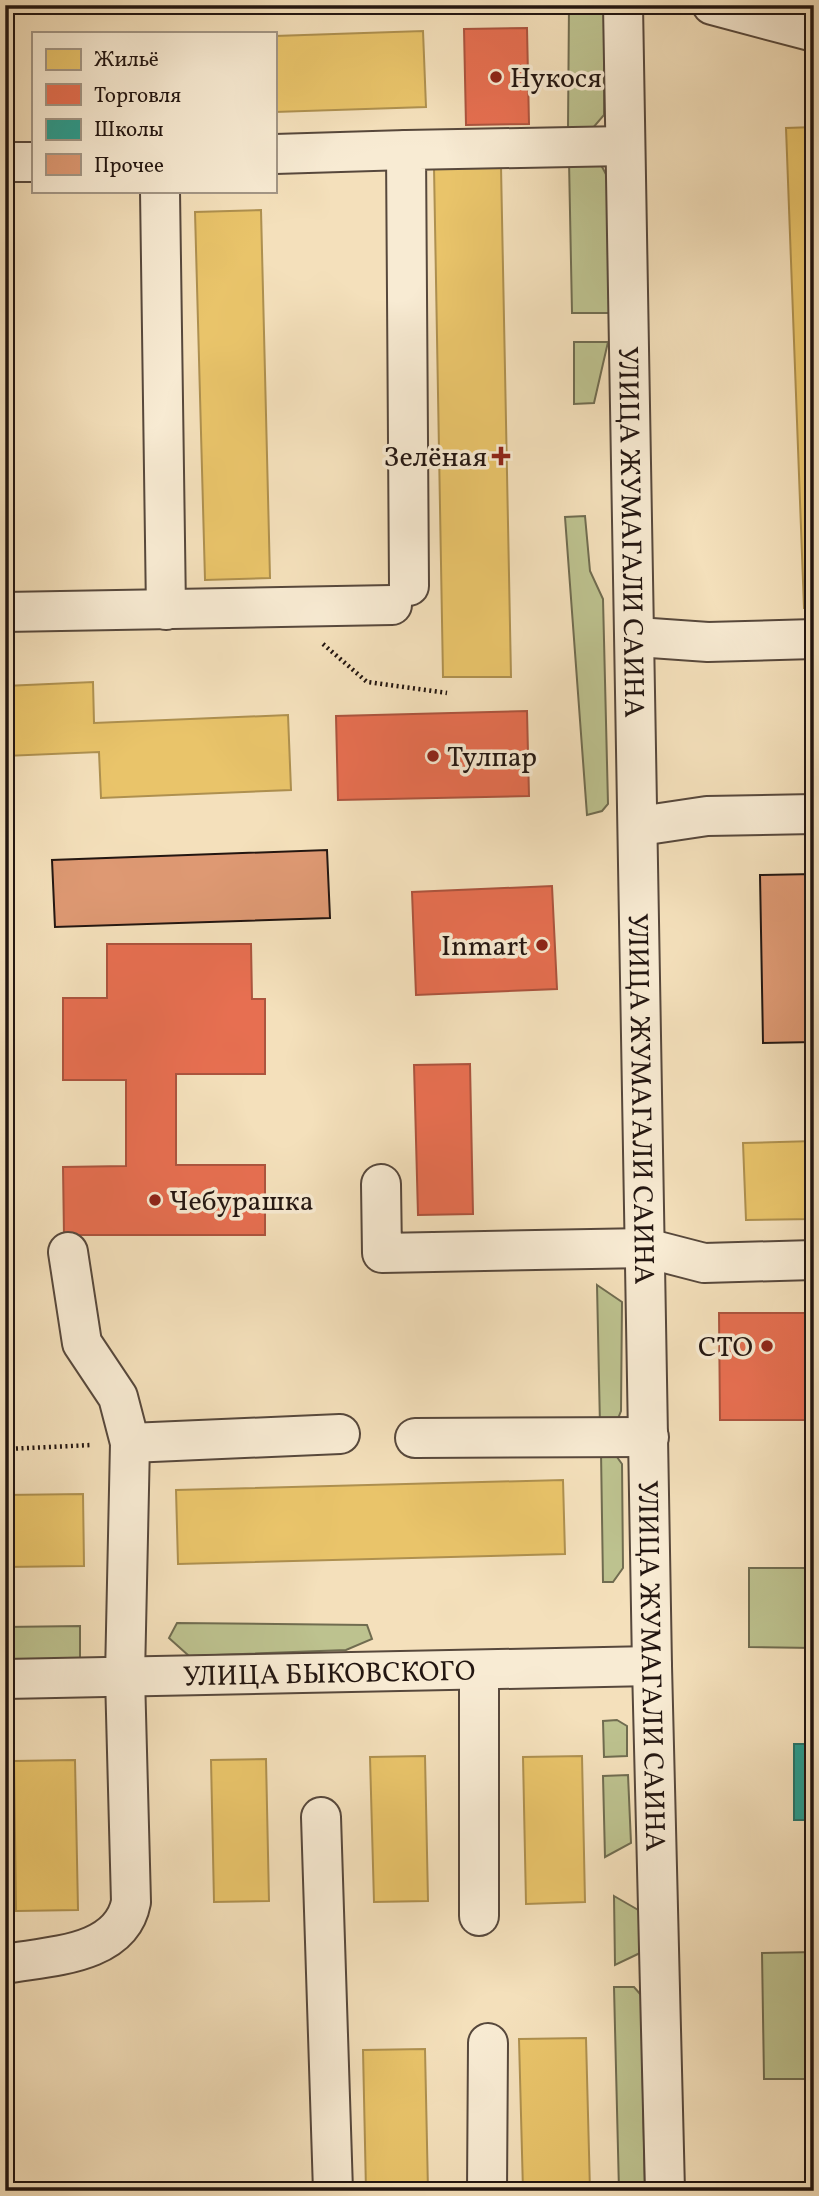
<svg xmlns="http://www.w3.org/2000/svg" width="819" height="2196" font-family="Vollkorn,serif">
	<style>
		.green { fill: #bdc28f; stroke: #706c50; stroke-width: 2 }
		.homes { fill: #e9c46a; stroke: #ae904f; stroke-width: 2 }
		.shops { fill: #e76f51; stroke: #ac543e; stroke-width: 2 }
		.schools { fill: #2a9d8f; stroke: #287469; stroke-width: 2 }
		.building { fill: #de9973; stroke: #231611; stroke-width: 2 }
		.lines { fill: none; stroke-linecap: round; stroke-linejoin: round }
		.minor-casing { stroke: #57483c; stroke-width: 42 }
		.path { stroke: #231611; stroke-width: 4.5; stroke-dasharray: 2 3.5; stroke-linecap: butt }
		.minor { stroke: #f8ebd3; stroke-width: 38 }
		.poi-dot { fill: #8f2418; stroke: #f8ebd3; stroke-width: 2.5 }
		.labels { text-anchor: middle; stroke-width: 7; stroke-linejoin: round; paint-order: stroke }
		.poi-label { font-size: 28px; fill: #231611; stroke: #f8ebd3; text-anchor: start }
		.street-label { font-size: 28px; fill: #231611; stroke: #f8ebd3 }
	</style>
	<rect width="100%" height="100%" fill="#f4e0bb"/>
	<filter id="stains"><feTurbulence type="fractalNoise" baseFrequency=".00286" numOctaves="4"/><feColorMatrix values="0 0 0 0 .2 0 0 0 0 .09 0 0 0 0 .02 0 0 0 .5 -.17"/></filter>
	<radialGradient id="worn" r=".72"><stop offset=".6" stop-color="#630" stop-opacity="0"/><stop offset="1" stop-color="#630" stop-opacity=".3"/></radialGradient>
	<g class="green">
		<path d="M 569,5 L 604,5 L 604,115 L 592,129 L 568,128 Z"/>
		<path d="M 569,161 L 600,163 L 608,178 L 609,313 L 572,313 Z"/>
		<path d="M 574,342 L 608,342 L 594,403 L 574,404 Z"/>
		<path d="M 585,516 L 590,571 L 603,599 L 608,804 L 602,811 L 587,815 L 565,517 Z"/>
		<path d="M 597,1285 L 622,1302 L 621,1411 L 617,1421 L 600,1426 Z"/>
		<path d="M 601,1452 L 617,1457 L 622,1464 L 623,1568 L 613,1582 L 603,1582 Z"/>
		<path d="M 749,1568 L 814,1568 L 814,1648 L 749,1647 Z"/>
		<path d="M 177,1623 L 367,1625 L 372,1639 L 346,1650 L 189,1656 L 169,1638 Z"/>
		<path d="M 80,1626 L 80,1665 L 5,1666 L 5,1627 Z"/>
		<path d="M 617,1720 L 627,1726 L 627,1756 L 604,1757 L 603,1721 Z"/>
		<path d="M 628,1775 L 631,1843 L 605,1857 L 603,1776 Z"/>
		<path d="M 614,1896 L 640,1911 L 640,1953 L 615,1965 Z"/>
		<path d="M 814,1952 L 814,2079 L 764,2079 L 762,1953 Z"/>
		<path d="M 614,1987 L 634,1987 L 641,1995 L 645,2191 L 619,2191 Z"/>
	</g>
	<g class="homes">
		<path d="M 423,31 L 426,107 L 275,112 L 275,36 Z"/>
		<path d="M 814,127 L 814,608 L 804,608 L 786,128 Z"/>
		<path d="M 501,166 L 511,677 L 443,677 L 434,167 Z"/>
		<path d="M 261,210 L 270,578 L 205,580 L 195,212 Z"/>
		<path d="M 93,682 L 94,723 L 288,715 L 291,790 L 101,798 L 99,752 L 5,756 L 5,686 Z"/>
		<path d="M 808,684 L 814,684 L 814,769 L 809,769 Z"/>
		<path d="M 814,1141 L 814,1219 L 746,1220 L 743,1143 Z"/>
		<path d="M 563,1480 L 565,1554 L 178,1564 L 176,1490 Z"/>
		<path d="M 83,1494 L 84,1566 L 5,1567 L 5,1495 Z"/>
		<path d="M 425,1756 L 428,1901 L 374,1902 L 370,1757 Z"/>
		<path d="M 582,1756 L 585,1902 L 526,1904 L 523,1757 Z"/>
		<path d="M 266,1759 L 269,1901 L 214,1902 L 211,1760 Z"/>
		<path d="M 75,1760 L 78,1910 L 16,1911 L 14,1761 Z"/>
		<path d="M 586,2038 L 590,2191 L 523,2191 L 519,2039 Z"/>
		<path d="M 425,2049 L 428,2191 L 366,2191 L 363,2050 Z"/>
	</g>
	<g class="shops">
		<path d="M 527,28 L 529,124 L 466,125 L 464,29 Z"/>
		<path d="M 527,711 L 529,796 L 338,800 L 336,716 Z"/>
		<path d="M 552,886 L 557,989 L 416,995 L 412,892 Z"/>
		<path d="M 107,944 L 251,944 L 252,999 L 265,999 L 265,1074 L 176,1074 L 176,1165 L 265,1165 L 265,1235 L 64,1235 L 63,1167 L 126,1166 L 126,1080 L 63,1080 L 63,998 L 107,998 Z"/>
		<path d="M 470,1064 L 473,1214 L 418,1215 L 414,1065 Z"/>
		<path d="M 719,1313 L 814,1313 L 814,1420 L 720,1420 Z"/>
	</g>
	<rect class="schools" x="794" y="1744" width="20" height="76"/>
	<g class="building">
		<path d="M 327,850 L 330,918 L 55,927 L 52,860 Z"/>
		<path d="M 814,874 L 814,1042 L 763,1043 L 760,875 Z"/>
	</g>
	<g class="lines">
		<defs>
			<g id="minor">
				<path id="s1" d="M 623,5 L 652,1666 L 665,2191"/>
				<path d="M 712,5 L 814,32"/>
				<path d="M 275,154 L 406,150"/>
				<path d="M 5,162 L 33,162"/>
				<path d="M 160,191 L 166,610"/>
				<path d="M 409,586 L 406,150 L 625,146"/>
				<path d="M 5,612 L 392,605"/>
				<path d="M 637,637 L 708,642 L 814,639"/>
				<path d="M 640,826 L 707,816 L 814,814"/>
				<path d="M 381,1184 L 382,1253 L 646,1248 L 704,1263 L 814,1260"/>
				<path d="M 415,1438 L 649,1437"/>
				<path d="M 130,1443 L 340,1434"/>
				<path d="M 479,1670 L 479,1916"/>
				<path id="s2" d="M 5,1679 L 652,1666"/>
				<path d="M 321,1817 L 333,2191"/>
				<path d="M 5,1964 C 48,1956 121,1956 131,1902 L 125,1676 L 130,1443 L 118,1397 L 82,1343 L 68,1252"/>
				<path d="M 487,2191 L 488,2043"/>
			</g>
		</defs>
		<use href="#minor" class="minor-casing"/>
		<g class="path">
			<path d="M 323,644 L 367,682 L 447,693"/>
			<path d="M 5,1449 L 92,1445"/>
		</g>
		<use href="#minor" class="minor"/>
	</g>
	<g class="poi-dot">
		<circle cx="496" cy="77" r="7"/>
		<path d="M497.5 445.5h7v7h7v7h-7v7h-7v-7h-7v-7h7z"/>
		<circle cx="433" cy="756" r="7"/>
		<circle cx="542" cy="945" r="7"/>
		<circle cx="155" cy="1200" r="7"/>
		<circle cx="767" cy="1346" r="7"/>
	</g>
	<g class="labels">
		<g class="poi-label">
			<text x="510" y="87">Нукося</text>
			<text x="487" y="466" text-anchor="end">Зелёная</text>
			<text x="447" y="766">Тулпар</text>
			<text x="528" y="955" text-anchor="end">Inmart</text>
			<text x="169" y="1210">Чебурашка</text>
			<text x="753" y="1356" text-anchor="end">СТО</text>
		</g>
		<g class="street-label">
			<text dy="10" stroke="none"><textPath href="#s1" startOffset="527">УЛИЦА ЖУМАГАЛИ САИНА</textPath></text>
			<text dy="10" stroke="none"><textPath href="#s1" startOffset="1094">УЛИЦА ЖУМАГАЛИ САИНА</textPath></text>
			<text dy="10" stroke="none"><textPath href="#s1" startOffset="1661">УЛИЦА ЖУМАГАЛИ САИНА</textPath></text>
			<text dy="10" stroke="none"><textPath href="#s2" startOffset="324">УЛИЦА БЫКОВСКОГО</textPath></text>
		</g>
	</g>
	<rect width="819" height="2196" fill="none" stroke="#f4e0bb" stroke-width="28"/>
	<rect x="7" y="7" width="805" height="2182" fill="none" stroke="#231611" stroke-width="3.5"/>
	<rect x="14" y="14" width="791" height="2168" fill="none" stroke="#231611" stroke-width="2"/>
	<rect x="32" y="32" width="245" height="161" fill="#f8ebd3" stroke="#a39685" stroke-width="2"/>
	<rect x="46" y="49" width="35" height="21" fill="#e9c46a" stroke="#a39685" stroke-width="2"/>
	<text x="94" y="66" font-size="21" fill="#231611">Жильё</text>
	<rect x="46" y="84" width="35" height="21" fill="#e76f51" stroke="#a39685" stroke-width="2"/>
	<text x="94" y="102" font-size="21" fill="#231611">Торговля</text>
	<rect x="46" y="119" width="35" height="21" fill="#2a9d8f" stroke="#a39685" stroke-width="2"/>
	<text x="94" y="136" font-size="21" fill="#231611">Школы</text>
	<rect x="46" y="154" width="35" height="21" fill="#de9973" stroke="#a39685" stroke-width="2"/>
	<text x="94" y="172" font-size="21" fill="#231611">Прочее</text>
	<rect width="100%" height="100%" filter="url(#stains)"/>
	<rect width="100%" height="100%" fill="url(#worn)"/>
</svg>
